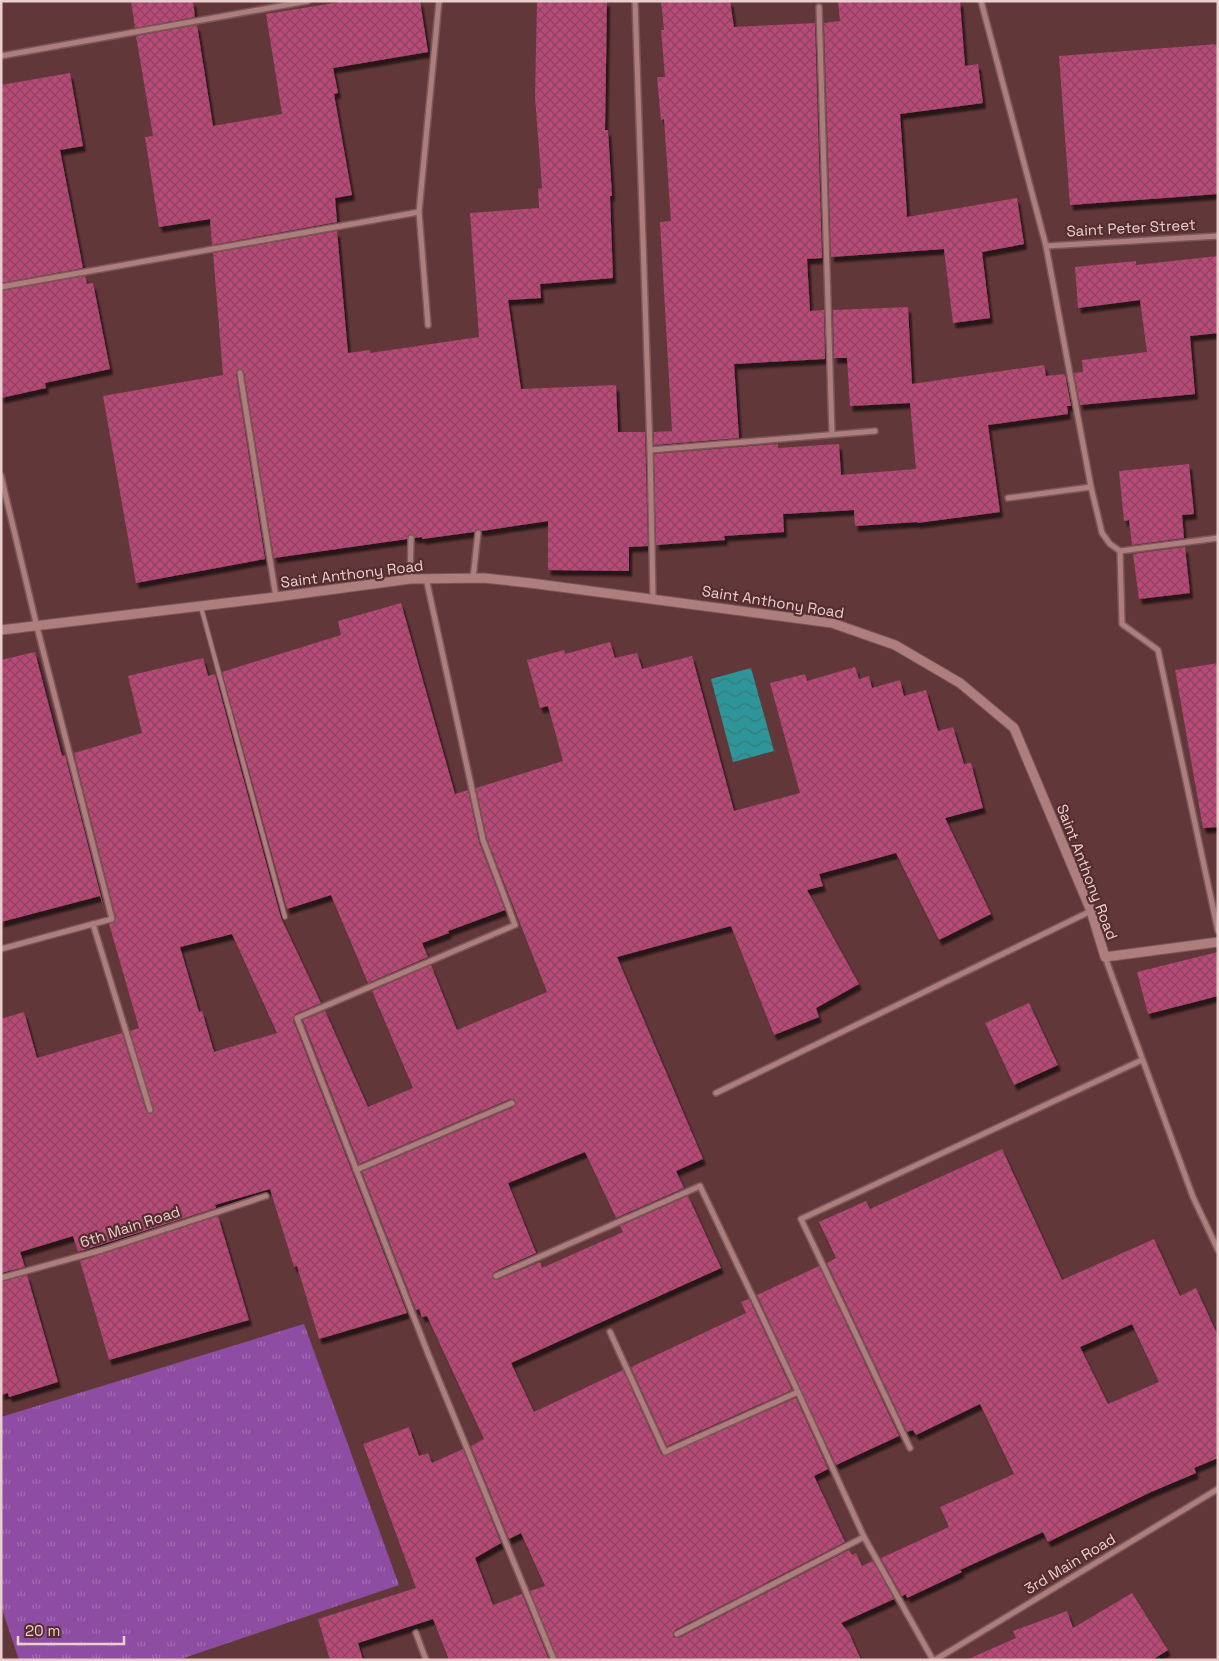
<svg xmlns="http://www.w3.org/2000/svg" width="1219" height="1661" font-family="'Space Grotesk',sans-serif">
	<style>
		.grass { fill: url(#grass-tufts) }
		.water { fill: url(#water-waves) }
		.building { fill: url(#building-cross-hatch); fill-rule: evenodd; filter: url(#shadow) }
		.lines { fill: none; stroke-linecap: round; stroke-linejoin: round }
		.service-casing { stroke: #7a5758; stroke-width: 6 }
		.minor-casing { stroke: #7a5758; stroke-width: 8 }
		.tertiary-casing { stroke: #7a5758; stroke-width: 11 }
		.service { stroke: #ae7d7d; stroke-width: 4 }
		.minor { stroke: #ae7d7d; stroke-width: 5 }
		.tertiary { stroke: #ae7d7d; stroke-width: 9 }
		.labels { text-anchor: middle; stroke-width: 4.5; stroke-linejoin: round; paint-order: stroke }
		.street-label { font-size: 15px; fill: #eacfcf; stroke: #562d2f }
	</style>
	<defs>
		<pattern id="grass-tufts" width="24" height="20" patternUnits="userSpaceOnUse" patternTransform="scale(1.25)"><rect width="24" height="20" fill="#8e4da2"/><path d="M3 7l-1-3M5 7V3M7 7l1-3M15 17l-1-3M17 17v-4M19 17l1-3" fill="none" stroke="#a36eb2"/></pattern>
		<pattern id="water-waves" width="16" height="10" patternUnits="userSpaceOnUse" patternTransform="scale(1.25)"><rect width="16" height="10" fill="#2e9598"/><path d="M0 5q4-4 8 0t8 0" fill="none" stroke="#357b7d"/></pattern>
		<pattern id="building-cross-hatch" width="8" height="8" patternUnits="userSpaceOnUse" patternTransform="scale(1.25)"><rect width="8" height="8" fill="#b94876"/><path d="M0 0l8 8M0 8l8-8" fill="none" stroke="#8b4460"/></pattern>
		<filter id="shadow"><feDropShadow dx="3" dy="5.5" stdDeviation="1" flood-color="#0009"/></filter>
	</defs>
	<rect width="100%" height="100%" fill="#623739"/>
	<path class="grass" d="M 304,1324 L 399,1585 L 178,1660 L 19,1660 L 1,1606 L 1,1417 Z"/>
	<path class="water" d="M 751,668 L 774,751 L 733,762 L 711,679 Z"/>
	<g class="building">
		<path d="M 131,1 L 193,1 L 195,17 L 135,28 Z"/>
		<path d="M 346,1 L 420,1 L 428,52 L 333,68 L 338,93 L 334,94 L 352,195 L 335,198 L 337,222 L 212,245 L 210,219 L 159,227 L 145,137 L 153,136 L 136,36 L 197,25 L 213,126 L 282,114 L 266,14 Z"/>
		<path d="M 537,1 L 607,1 L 605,130 L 608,130 L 612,196 L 610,196 L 613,278 L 540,284 L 541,298 L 508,300 L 521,389 L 616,385 L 618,432 L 645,432 L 648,546 L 629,547 L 629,571 L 548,570 L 548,521 L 482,531 L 478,529 L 474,532 L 422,539 L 422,537 L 415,538 L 411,534 L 408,535 L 407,539 L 274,558 L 244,372 L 240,369 L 237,370 L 236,374 L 265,559 L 136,583 L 103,396 L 223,375 L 213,253 L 337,231 L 348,353 L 370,350 L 370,353 L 479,337 L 470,213 L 539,208 L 538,189 L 542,188 L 535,97 Z"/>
		<path d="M 661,1 L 730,1 L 734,27 L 815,23 L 822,258 L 807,259 L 810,311 L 824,310 L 825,359 L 734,364 L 739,438 L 654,445 L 654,432 L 672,431 L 660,222 L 671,221 L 664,119 L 661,120 L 657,77 L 665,77 L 661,30 L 664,30 Z"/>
		<path d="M 838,1 L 960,1 L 965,66 L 978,64 L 983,103 L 900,114 L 906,200 L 907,217 L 1017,198 L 1024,244 L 982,252 L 990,318 L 953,323 L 944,249 L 831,257 L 824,23 L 840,21 Z"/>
		<path d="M 1218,44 L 1218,194 L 1070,205 L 1059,56 Z"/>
		<path d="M 70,73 L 83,146 L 60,150 L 83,268 L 1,283 L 1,85 Z"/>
		<path d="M 1218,256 L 1218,333 L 1190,336 L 1195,394 L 1080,405 L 1074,373 L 1083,372 L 1082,360 L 1147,352 L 1140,300 L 1078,308 L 1075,267 L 1136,261 L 1136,265 Z"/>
		<path d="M 85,276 L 87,284 L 93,283 L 110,369 L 45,383 L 46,388 L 1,398 L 1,291 Z"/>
		<path d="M 908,307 L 912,384 L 1044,365 L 1046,376 L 1065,374 L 1071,406 L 1067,406 L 1068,414 L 988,425 L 1000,512 L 917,523 L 917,522 L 855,526 L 854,510 L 783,514 L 784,532 L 724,536 L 725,540 L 656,545 L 654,454 L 778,444 L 778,448 L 839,444 L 841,475 L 916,469 L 910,403 L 850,406 L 847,358 L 834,358 L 833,310 Z"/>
		<path d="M 1189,464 L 1194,514 L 1182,515 L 1184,538 L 1132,545 L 1129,520 L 1124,521 L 1119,471 Z"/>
		<path d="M 1185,547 L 1190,593 L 1139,599 L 1133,554 Z"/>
		<path d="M 401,603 L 455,794 L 468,790 L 479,842 L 505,910 L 448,931 L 449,933 L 422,943 L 428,957 L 368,983 L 331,895 L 287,909 L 222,672 L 341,635 L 338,621 Z"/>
		<path d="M 610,642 L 615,658 L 637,653 L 642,669 L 692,656 L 734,811 L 800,793 L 770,683 L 805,674 L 807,681 L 855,667 L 859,679 L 869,676 L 872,688 L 900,680 L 904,696 L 926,690 L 938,731 L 953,727 L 964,764 L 971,763 L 983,808 L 945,818 L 991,914 L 939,940 L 896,853 L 819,874 L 823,886 L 807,890 L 859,984 L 816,1008 L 819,1017 L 774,1035 L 731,926 L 617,957 L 703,1159 L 676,1171 L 684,1188 L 616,1218 L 585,1152 L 508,1183 L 536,1253 L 494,1272 L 492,1275 L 493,1279 L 497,1280 L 540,1262 L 542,1268 L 623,1232 L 620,1226 L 688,1196 L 721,1268 L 511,1363 L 534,1412 L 623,1370 L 661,1454 L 664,1456 L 796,1398 L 828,1469 L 814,1476 L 845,1542 L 675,1630 L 673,1636 L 675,1638 L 679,1638 L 849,1550 L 852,1555 L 856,1553 L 862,1566 L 873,1561 L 894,1599 L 841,1623 L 849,1633 L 861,1660 L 558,1660 L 530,1591 L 545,1586 L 521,1533 L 509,1539 L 471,1446 L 484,1439 L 427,1316 L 422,1317 L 419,1309 L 416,1310 L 362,1172 L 514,1107 L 516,1102 L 514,1099 L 510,1099 L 359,1164 L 303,1020 L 325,1011 L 368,1107 L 413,1088 L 372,991 L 431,965 L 457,1030 L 547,992 L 487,839 L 476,788 L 563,761 L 548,706 L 540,708 L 527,660 L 564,650 L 565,654 Z"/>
		<path d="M 35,652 L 62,756 L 65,755 L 106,916 L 100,896 L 1,922 L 1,660 Z"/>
		<path d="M 203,658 L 208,676 L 215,674 L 281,918 L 321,1003 L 295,1014 L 293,1020 L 407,1313 L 319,1339 L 297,1266 L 294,1267 L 270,1189 L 215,1205 L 216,1208 L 78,1252 L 73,1236 L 20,1252 L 25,1267 L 1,1273 L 1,1019 L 24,1012 L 37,1058 L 122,1033 L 146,1111 L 150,1114 L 154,1111 L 130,1031 L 139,1028 L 109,924 L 115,922 L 116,918 L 74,753 L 142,733 L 128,676 ZM 232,934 L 277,1033 L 214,1052 L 202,1011 L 199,1012 L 180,947 Z"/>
		<path d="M 1218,663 L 1218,827 L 1203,828 L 1175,670 Z"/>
		<path d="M 1218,952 L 1218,996 L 1148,1014 L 1137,972 Z"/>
		<path d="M 1029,1003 L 1058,1065 L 1014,1085 L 985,1023 Z"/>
		<path d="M 1002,1149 L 1062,1280 L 1154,1239 L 1180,1296 L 1196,1288 L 1218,1336 L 1218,1458 L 1194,1468 L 1196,1473 L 1151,1492 L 1048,1542 L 1043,1532 L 960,1570 L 962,1572 L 907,1598 L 906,1594 L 902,1596 L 881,1558 L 949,1527 L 940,1507 L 1014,1474 L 980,1404 L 916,1435 L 913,1430 L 907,1432 L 827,1263 L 836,1258 L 819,1222 L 866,1201 L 870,1209 ZM 1132,1324 L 1159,1382 L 1108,1404 L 1080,1347 Z"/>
		<path d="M 218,1216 L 249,1320 L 109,1360 L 80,1261 Z"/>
		<path d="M 819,1266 L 899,1436 L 836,1465 L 757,1295 Z"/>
		<path d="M 27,1275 L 58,1382 L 9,1397 L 8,1393 L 1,1395 L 1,1282 Z"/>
		<path d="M 749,1299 L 792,1390 L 667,1446 L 631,1367 L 746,1313 L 741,1302 Z"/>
		<path d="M 409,1427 L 419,1456 L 428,1453 L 432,1463 L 463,1449 L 501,1543 L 475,1558 L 493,1605 L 522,1594 L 549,1660 L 449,1660 L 433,1619 L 358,1643 L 363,1660 L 330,1660 L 318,1619 L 416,1588 L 363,1444 Z"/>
		<path d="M 1132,1593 L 1168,1650 L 1152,1660 L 966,1660 L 1016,1638 L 1013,1631 L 1067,1611 L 1073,1628 Z"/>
	</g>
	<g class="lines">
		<defs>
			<path id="service" d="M 201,607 L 285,917"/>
			<g id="minor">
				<path d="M 635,1 L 650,450 L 653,598"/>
				<path d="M 981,1 L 1046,246 L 1091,487 L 1102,533 L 1110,544 L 1120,551 L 1218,538"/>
				<path d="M 819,7 L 832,434"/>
				<path d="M 1,56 L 308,1"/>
				<path d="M 1046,246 L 1218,236"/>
				<path d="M 1,287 L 419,212"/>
				<path d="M 428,325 L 419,212 L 439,1"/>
				<path d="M 240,373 L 276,597"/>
				<path d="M 650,450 L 875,431"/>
				<path d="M 1,476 L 37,627 L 112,919 L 93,924 L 150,1110"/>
				<path d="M 1008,498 L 1091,487"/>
				<path d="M 1120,551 L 1122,624 L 1158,650 L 1218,931"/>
				<path d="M 426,578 L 483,840 L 515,925 L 297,1018 L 429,1356 L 554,1660"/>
				<path d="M 473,578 L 478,533"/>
				<path d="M 410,579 L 411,538"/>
				<path d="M 1,949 L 93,924"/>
				<path d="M 1105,957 L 1193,1197 L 1218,1250"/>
				<path d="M 716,1093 L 1091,911"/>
				<path d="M 356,1170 L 512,1103"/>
				<path d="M 496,1276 L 700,1186 L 798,1392 L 864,1537 L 933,1660"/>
				<path d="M 1,1278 L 102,1250 L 266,1196"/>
				<path d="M 610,1332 L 665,1452 L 798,1392"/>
				<path d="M 910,1448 L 801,1219 L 1142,1060"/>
				<path d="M 416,1633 L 426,1660"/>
				<path d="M 677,1634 L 864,1537"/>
				<path d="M 935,1660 L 1218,1489"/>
			</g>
			<path id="tertiary" d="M 1,630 L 276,597 L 410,579 L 484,578 L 530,583 L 832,623 L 895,645 L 960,683 L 1014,728 L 1091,911 L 1105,957 L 1218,942"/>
		</defs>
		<use href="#service" class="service-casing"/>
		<use href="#minor" class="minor-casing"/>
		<use href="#tertiary" class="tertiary-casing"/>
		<use href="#service" class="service"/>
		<use href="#minor" class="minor"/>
		<use href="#tertiary" class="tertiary"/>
	</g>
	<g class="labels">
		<g class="street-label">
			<text transform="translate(1131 228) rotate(-3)" y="5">Saint Peter Street</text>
			<text transform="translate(352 574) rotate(-7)" y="5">Saint Anthony Road</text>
			<text transform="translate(773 602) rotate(9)" y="5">Saint Anthony Road</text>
			<text transform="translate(1087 872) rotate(69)" y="5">Saint Anthony Road</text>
			<text transform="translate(130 1227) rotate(-18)" y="5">6th Main Road</text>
			<text transform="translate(1070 1564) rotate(-31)" y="5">3rd Main Road</text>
		</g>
	</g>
	<rect width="1219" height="1661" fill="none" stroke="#eacfcf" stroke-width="5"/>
	<path d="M18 1636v8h106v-8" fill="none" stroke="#eacfcf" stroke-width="2.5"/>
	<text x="25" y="1636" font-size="15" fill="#eacfcf" stroke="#562d2f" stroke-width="4" paint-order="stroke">20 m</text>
</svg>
